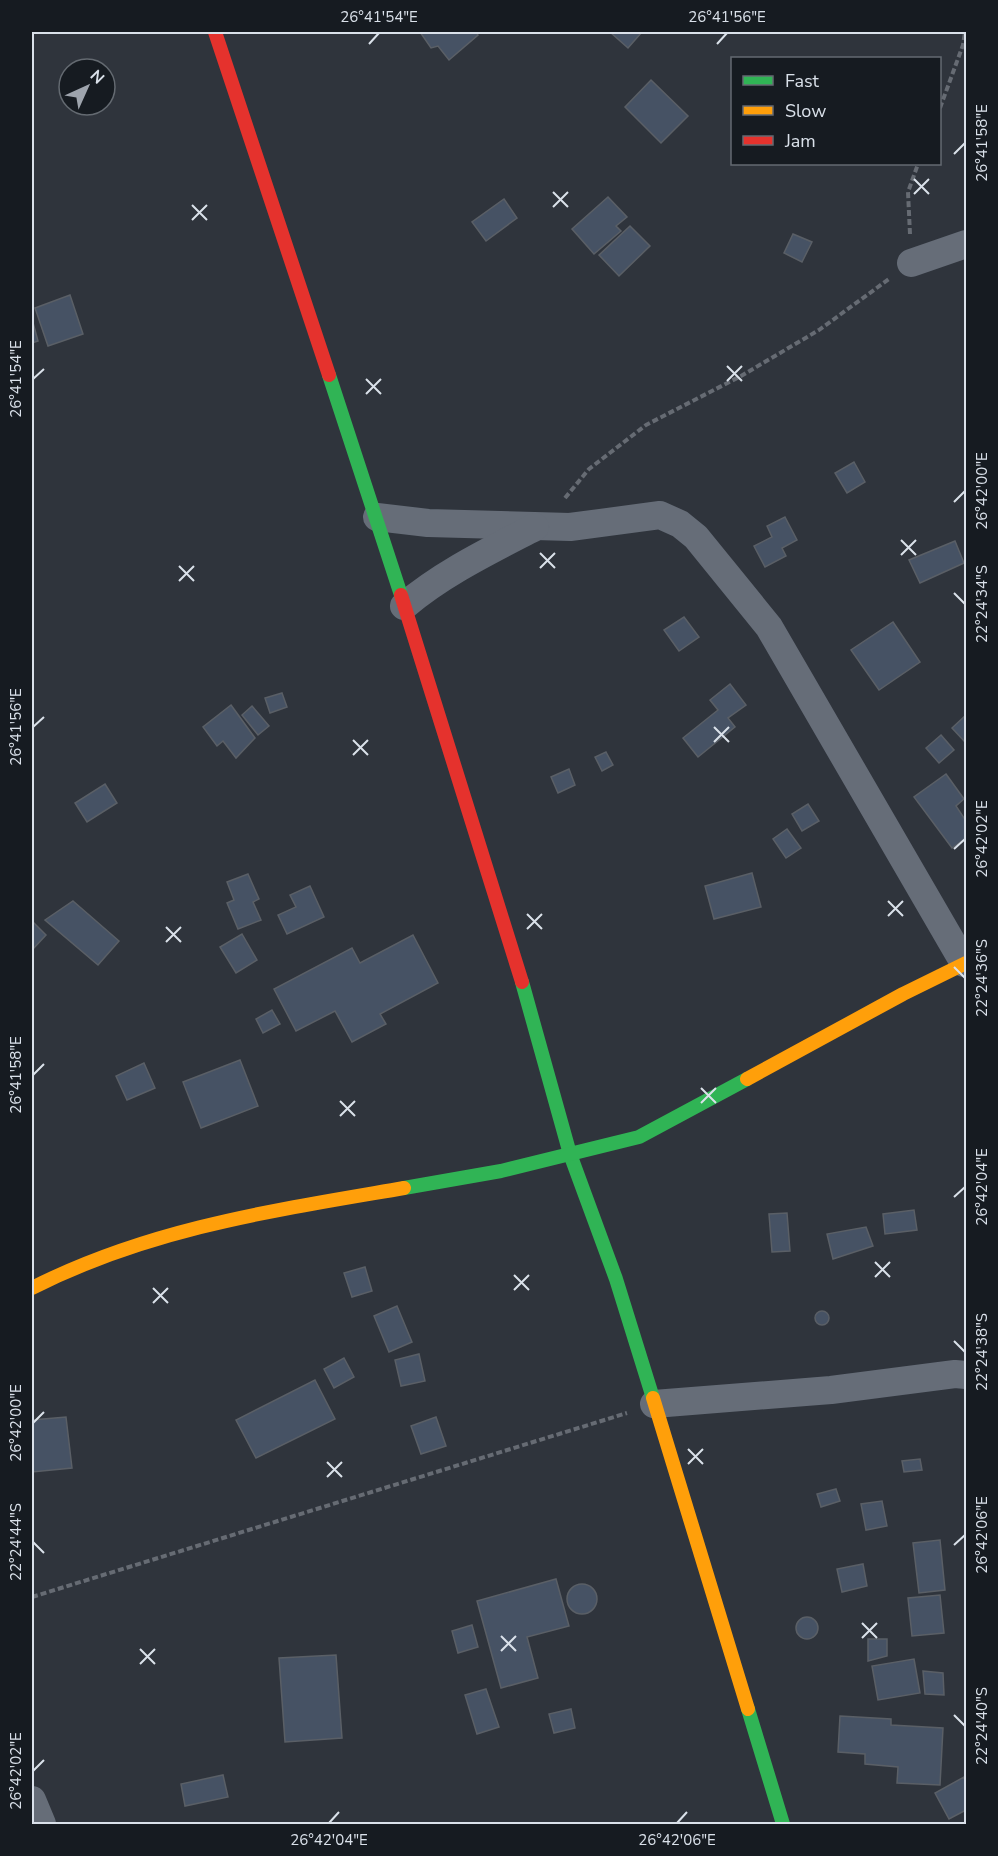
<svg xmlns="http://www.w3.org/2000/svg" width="998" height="1856" font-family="'Nunito Sans',sans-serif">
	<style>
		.building { fill: #465264; stroke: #5a5f66; stroke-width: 1.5 }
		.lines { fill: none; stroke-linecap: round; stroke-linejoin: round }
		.path { stroke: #666b73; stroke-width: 4; stroke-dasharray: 6 3; stroke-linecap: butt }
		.street { stroke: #666d78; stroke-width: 28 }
		.fast { stroke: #30b455; stroke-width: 14 }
		.slow { stroke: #ff9f0a; stroke-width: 14 }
		.jam { stroke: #e5322d; stroke-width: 14 }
		.ticks { fill: none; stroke: #dae1ea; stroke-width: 2 }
		.neatline { fill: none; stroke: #dae1ea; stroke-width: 2 }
		.ticks-label { font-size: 15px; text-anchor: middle; fill: #dae1ea }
	</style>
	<rect width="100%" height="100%" fill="#2f343c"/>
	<g class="building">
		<path d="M 420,32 L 476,32 L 478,35 L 449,60 L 438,46 L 431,48 Z"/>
		<path d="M 610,32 L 642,32 L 628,48 Z"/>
		<path d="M 651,80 L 688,116 L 661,143 L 625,107 Z"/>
		<path d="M 608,197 L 627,217 L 616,226 L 621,231 L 594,254 L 572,229 Z"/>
		<path d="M 504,199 L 517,218 L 486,241 L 472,222 Z"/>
		<path d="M 630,226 L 650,246 L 619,276 L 599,255 Z"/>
		<path d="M 793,234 L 812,242 L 802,262 L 784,253 Z"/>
		<path d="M 70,295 L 83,334 L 48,346 L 35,308 Z"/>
		<path d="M 32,319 L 38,341 L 32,343 Z"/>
		<path d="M 854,462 L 865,482 L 847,493 L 835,473 Z"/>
		<path d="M 785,517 L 797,540 L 782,548 L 786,556 L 765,567 L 754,546 L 772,537 L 767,526 Z"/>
		<path d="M 955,541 L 964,563 L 920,583 L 909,560 Z"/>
		<path d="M 684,617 L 699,637 L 679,651 L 664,630 Z"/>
		<path d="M 893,622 L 920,662 L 879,690 L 851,650 Z"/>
		<path d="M 730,684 L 746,705 L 728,718 L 735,727 L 698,757 L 683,738 L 718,710 L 710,700 Z"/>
		<path d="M 282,693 L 287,707 L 270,713 L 265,698 Z"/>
		<path d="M 231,705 L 255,738 L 236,758 L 223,741 L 217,746 L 203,727 Z"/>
		<path d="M 252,706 L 269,726 L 258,735 L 242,715 Z"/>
		<path d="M 966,715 L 966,743 L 952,728 Z"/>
		<path d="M 941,735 L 954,750 L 939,763 L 926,748 Z"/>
		<path d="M 606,752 L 613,765 L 602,771 L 595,757 Z"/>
		<path d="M 569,769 L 575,785 L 558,793 L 551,777 Z"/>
		<path d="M 946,774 L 964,799 L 956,806 L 966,821 L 966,838 L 952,848 L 914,797 Z"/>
		<path d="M 105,784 L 117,803 L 87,822 L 75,803 Z"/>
		<path d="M 808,804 L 819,821 L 802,831 L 792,814 Z"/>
		<path d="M 787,829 L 801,848 L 786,858 L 773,839 Z"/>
		<path d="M 752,873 L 761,907 L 714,919 L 705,886 Z"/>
		<path d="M 248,874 L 259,899 L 253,902 L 261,920 L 238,929 L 227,903 L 234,900 L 227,882 Z"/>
		<path d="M 310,886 L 324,917 L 287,934 L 278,915 L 296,907 L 290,895 Z"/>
		<path d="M 73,901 L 119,941 L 98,965 L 45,920 Z"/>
		<path d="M 32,921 L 46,935 L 32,950 Z"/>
		<path d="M 242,934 L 257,960 L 236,973 L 220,947 Z"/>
		<path d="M 413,935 L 438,983 L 380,1014 L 386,1024 L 352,1042 L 335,1011 L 296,1031 L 274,989 L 352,948 L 360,963 Z"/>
		<path d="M 272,1010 L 280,1024 L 263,1033 L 256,1019 Z"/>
		<path d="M 240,1060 L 258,1106 L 201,1128 L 183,1082 Z"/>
		<path d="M 144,1063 L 155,1088 L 127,1100 L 116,1076 Z"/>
		<path d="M 914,1210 L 917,1230 L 885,1234 L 883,1214 Z"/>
		<path d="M 787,1213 L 790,1251 L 772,1252 L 769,1214 Z"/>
		<path d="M 866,1227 L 873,1246 L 833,1259 L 827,1234 Z"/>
		<path d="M 365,1267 L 372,1291 L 352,1297 L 344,1273 Z"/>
		<path d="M 397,1306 L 412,1342 L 389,1352 L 374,1316 Z"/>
		<circle cx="822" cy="1318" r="7"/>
		<path d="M 419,1354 L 425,1381 L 401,1386 L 395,1360 Z"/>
		<path d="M 344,1358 L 354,1377 L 334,1388 L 324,1369 Z"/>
		<path d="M 315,1380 L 335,1419 L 256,1458 L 236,1420 Z"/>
		<path d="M 66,1417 L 72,1468 L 32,1472 L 32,1420 Z"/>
		<path d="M 436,1417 L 446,1446 L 421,1454 L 411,1426 Z"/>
		<path d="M 920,1459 L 922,1470 L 904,1472 L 902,1461 Z"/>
		<path d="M 836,1489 L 840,1501 L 821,1507 L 817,1494 Z"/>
		<path d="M 882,1501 L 887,1526 L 866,1530 L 861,1504 Z"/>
		<path d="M 940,1540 L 945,1590 L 919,1593 L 913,1543 Z"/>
		<path d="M 863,1564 L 867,1586 L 842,1592 L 837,1569 Z"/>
		<path d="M 556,1579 L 569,1626 L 527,1637 L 538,1678 L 501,1688 L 477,1601 Z"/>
		<circle cx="582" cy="1599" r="15"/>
		<path d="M 940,1595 L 944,1633 L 912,1636 L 908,1598 Z"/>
		<circle cx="807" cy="1628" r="11"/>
		<path d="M 472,1625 L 478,1647 L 458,1653 L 452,1631 Z"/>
		<path d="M 868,1639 L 887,1639 L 887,1656 L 868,1661 Z"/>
		<path d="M 336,1655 L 342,1738 L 285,1742 L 279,1658 Z"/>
		<path d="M 914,1659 L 920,1693 L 878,1700 L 872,1666 Z"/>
		<path d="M 923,1671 L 943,1673 L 944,1695 L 925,1694 Z"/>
		<path d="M 486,1689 L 499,1727 L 477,1734 L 465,1695 Z"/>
		<path d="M 571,1709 L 575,1728 L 554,1733 L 549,1714 Z"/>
		<path d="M 840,1716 L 891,1719 L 891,1725 L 943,1728 L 940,1785 L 897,1783 L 898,1767 L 865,1764 L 865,1754 L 838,1752 Z"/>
		<path d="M 223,1775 L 228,1797 L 185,1806 L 181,1784 Z"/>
		<path d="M 964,1777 L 966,1781 L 966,1810 L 949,1819 L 935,1793 Z"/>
	</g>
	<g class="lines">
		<g class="path">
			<path d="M 940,108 L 963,45 L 965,32"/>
			<path d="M 910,234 L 908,192 L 918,164"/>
			<path d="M 565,498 L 589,469 L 646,425 L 741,376 L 819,330 L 889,279"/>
			<path d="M 32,1597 L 627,1413"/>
		</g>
		<g class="street">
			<path d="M 911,263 L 966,244"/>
			<path d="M 377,517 L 428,523 L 570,527 L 660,515 L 680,524 L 696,537 L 769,627 L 964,963"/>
			<path d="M 404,606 C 443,573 489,551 535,527"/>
			<path d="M 654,1404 L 831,1390 L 955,1374 L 966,1375"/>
			<path d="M 32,1800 L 42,1824"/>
		</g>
		<g class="fast">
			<path d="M 329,375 L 401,595"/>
			<path d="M 522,982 L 570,1154 L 616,1279 L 653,1398"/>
			<path d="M 404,1188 L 501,1171 L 639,1137 L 747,1079"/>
			<path d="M 748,1709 L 783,1824"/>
		</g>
		<g class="slow">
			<path d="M 747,1079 L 903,994 L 966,963"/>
			<path d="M 32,1288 C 150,1228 276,1210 404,1188"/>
			<path d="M 653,1398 L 748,1709"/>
		</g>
		<g class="jam">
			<path d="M 215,32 L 329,375"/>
			<path d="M 401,595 L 522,982"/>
		</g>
	</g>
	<path class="ticks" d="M 369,44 L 379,33M 717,44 L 727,33M 954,154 L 965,143M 914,179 L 929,194M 553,192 L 568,207M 914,194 L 929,179M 192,205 L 207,220M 553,207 L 568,192M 192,220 L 207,205M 727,366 L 742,381M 33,379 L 44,369M 366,379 L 381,394M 727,381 L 742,366M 366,394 L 381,379M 954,502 L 965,491M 901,540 L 916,555M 540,553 L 555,568M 901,555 L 916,540M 179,566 L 194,581M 540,568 L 555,553M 179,581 L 194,566M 954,593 L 965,604M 33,727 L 44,717M 714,727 L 729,742M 353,740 L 368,755M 714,742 L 729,727M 353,755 L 368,740M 954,849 L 965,839M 888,901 L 903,916M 527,914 L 542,929M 888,916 L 903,901M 166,927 L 181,942M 527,929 L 542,914M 166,942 L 181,927M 954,967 L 965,978M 33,1075 L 44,1064M 701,1088 L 716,1103M 340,1101 L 355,1116M 701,1103 L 716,1088M 340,1116 L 355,1101M 954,1197 L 965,1187M 875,1262 L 890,1277M 514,1275 L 529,1290M 875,1277 L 890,1262M 153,1288 L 168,1303M 514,1290 L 529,1275M 153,1303 L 168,1288M 954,1341 L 965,1352M 33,1423 L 44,1412M 688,1449 L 703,1464M 327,1462 L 342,1477M 688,1464 L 703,1449M 327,1477 L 342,1462M 33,1542 L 44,1553M 954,1545 L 965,1535M 862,1623 L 877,1638M 501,1636 L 516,1651M 862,1638 L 877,1623M 140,1649 L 155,1664M 501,1651 L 516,1636M 140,1664 L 155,1649M 954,1715 L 965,1726M 33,1771 L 44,1760M 329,1823 L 339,1812M 677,1823 L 687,1812"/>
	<rect width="998" height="1856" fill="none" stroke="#161b21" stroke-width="66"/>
	<rect x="731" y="57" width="210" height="108" fill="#161b21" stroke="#646a71" stroke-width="1.5"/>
	<rect x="743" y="76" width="30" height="9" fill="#30b455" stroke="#646a71" stroke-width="1.5"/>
	<text x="785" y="87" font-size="18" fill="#dae1ea">Fast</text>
	<rect x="743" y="106" width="30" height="9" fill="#ff9f0a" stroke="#646a71" stroke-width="1.5"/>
	<text x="785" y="117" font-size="18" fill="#dae1ea">Slow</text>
	<rect x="743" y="136" width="30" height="9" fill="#e5322d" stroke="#646a71" stroke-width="1.5"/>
	<text x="785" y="147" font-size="18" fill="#dae1ea">Jam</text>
	<g transform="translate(87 87) rotate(45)"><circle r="28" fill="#161b21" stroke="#646a71" stroke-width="1.5"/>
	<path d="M0-4.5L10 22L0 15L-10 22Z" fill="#9ea4ad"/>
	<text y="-9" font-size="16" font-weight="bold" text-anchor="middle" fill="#dae1ea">N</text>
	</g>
	<rect x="33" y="33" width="932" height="1790" class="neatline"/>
	<g class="ticks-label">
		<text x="379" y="22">26°41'54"E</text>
		<text x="727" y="22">26°41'56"E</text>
		<text transform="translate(982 143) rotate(-90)" y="5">26°41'58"E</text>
		<text transform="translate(16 379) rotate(-90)" y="5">26°41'54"E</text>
		<text transform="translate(982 491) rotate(-90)" y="5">26°42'00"E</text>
		<text transform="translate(982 604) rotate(-90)" y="5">22°24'34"S</text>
		<text transform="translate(16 727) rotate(-90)" y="5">26°41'56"E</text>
		<text transform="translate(982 839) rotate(-90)" y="5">26°42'02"E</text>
		<text transform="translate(982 978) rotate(-90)" y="5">22°24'36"S</text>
		<text transform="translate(16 1075) rotate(-90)" y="5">26°41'58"E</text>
		<text transform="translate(982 1187) rotate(-90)" y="5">26°42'04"E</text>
		<text transform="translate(982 1352) rotate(-90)" y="5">22°24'38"S</text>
		<text transform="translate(16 1423) rotate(-90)" y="5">26°42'00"E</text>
		<text transform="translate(982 1535) rotate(-90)" y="5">26°42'06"E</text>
		<text transform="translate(16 1542) rotate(-90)" y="5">22°24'44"S</text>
		<text transform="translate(982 1726) rotate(-90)" y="5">22°24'40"S</text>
		<text transform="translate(16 1771) rotate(-90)" y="5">26°42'02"E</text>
		<text x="329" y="1845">26°42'04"E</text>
		<text x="677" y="1845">26°42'06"E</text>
	</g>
</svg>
